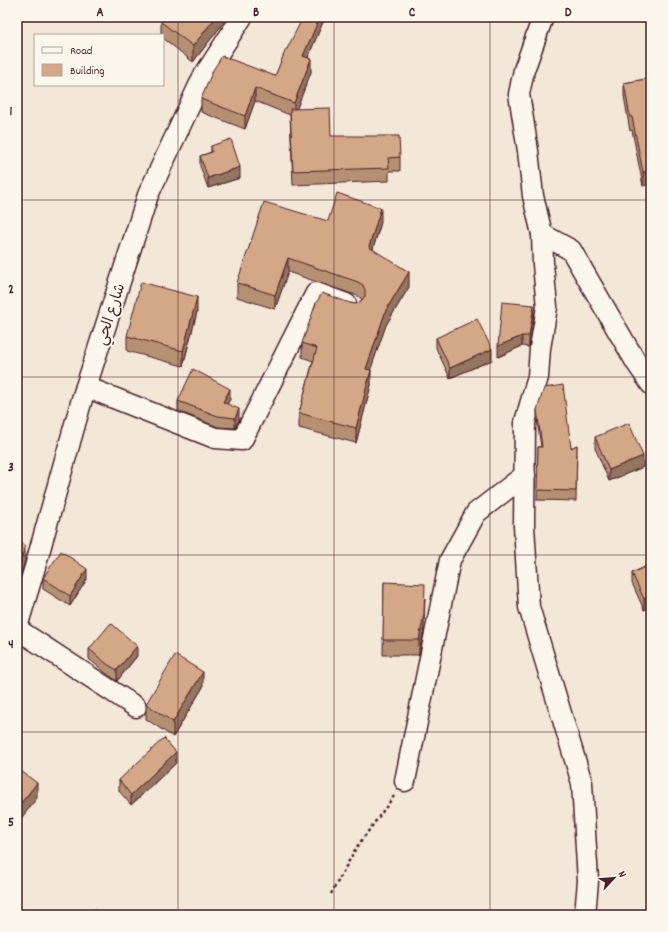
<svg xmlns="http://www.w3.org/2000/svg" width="668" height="932" font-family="Dekko,'Playpen Sans Arabic',sans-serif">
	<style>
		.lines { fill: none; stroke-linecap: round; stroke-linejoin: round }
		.street-casing { stroke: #4a1f2b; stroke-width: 23 }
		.path { stroke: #4a1f2b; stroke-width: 2.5; stroke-dasharray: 3 3; stroke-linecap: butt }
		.street { stroke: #fbf7ec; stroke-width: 20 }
		.wall { fill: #b69073; stroke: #4a1f2b }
		.shaded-wall { fill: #94755e; stroke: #4a1f2b }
		.building { fill: #d4a786; stroke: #4a1f2b }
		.grid { fill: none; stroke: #4a1f2b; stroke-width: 1; stroke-opacity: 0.55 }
		.labels { text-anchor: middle; stroke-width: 4; stroke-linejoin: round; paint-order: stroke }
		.street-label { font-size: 15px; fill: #4a1f2b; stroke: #fbf7ec }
		.neatline { fill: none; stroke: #4a1f2b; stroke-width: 1.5 }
		.grid-label { font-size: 13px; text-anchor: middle; font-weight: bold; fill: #4a1f2b }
	</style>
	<rect width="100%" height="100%" fill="#f3e7d8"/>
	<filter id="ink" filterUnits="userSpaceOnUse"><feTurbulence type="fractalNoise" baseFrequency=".025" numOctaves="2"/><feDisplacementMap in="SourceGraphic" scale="8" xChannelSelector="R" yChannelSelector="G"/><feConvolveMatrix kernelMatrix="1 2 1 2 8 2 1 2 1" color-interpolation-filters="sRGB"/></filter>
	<g filter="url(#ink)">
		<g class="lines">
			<defs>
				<g id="street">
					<path d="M 543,17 L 524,70 L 519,94 L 528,151 L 533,196 L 542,234 L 543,264 L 547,307 L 540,348 L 538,377 L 525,422 L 524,526 L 529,607 L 582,783 L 588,881 L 585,915"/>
					<path d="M 542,234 L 571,250 L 636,362 L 651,384"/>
					<path d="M 86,387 L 215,438 L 242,440 L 316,293 L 346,304"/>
					<path d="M 17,627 L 35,567 L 82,399 L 148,195 L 203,77 L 242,17"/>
					<path d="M 17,629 L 136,707"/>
					<path d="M 405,781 L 450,560 L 476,513 L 525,475"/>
				</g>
			</defs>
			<use href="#street" class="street-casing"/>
			<path class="path" d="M 331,894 L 356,848 L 394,796"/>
			<use href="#street" class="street"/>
		</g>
		<g class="wall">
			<path d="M 164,17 L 228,17 L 193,62 L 163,38 L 163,35 L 161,35 L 161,22 Z"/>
			<path d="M 323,17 L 323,22 L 308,57 L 311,72 L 296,109 L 331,136 L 400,157 L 400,171 L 389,171 L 389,181 L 293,185 L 290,115 L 255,101 L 245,129 L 201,112 L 201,99 L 275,76 L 287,49 Z"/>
			<path d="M 633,17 L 648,17 L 635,22 Z"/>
			<path d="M 651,78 L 643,186 L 632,130 L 630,131 L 624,96 L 624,83 Z"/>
			<path d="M 211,146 L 240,178 L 208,188 L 200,166 L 200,156 L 211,152 Z"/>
			<path d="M 328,221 L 381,222 L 373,249 L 409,287 L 386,325 L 370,370 L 371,385 L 356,443 L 299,428 L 299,413 L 313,361 L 302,357 L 302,343 L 350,303 L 356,304 L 361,301 L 362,299 L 358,296 L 288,272 L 275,309 L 237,297 L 237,283 Z"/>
			<path d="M 197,312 L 183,366 L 127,351 L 127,336 Z"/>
			<path d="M 534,315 L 529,347 L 522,346 L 498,357 Z"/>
			<path d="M 436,338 L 492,360 L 450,378 L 436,348 Z"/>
			<path d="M 230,399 L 227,404 L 239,420 L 235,428 L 218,427 L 178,411 L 178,401 Z"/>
			<path d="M 537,410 L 571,448 L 577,445 L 576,501 L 537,500 L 538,447 L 541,447 L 537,420 Z"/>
			<path d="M 595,437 L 643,467 L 609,481 L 595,448 Z"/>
			<path d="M 651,564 L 651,607 L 644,610 L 632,583 L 632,573 Z"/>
			<path d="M 43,578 L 87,579 L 70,606 L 43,589 Z"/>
			<path d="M 384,582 L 424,629 L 419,655 L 383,655 Z"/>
			<path d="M 89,649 L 137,656 L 117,681 L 107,674 L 89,659 Z"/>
			<path d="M 203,687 L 173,737 L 146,719 L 146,704 Z"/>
			<path d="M 176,763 L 131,805 L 119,791 L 119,780 Z"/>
		</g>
		<g class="shaded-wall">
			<path d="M 216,17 L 228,17 L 193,62 L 193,46 Z"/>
			<path d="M 320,17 L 323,17 L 323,22 L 303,69 L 303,56 Z"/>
			<path d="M 635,17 L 648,17 L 635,22 Z"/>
			<path d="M 311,59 L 311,72 L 294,116 L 294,103 Z"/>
			<path d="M 255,88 L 255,101 L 245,129 L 245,116 Z"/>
			<path d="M 240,167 L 240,178 L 208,188 L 208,178 Z"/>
			<path d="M 651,171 L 651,184 L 643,186 L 643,172 Z"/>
			<path d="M 381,208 L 381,222 L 369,262 L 369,247 Z"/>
			<path d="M 288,258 L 288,272 L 275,309 L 275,295 Z"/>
			<path d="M 409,272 L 409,287 L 386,325 L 366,383 L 366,369 L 386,310 Z"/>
			<path d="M 197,297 L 197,312 L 183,366 L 183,351 Z"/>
			<path d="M 534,305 L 534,315 L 529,347 L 529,336 Z"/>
			<path d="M 522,336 L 522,346 L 498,357 L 498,346 Z"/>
			<path d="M 492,349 L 492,360 L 450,378 L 450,368 Z"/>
			<path d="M 371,370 L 371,385 L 356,443 L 356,428 Z"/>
			<path d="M 230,389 L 230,399 L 223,413 L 223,402 Z"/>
			<path d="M 239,409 L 239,420 L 235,428 L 235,418 Z"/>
			<path d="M 643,456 L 643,467 L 609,481 L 609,470 Z"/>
			<path d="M 25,546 L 25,561 L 17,587 L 17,572 Z"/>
			<path d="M 87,569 L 87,579 L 70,606 L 70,596 Z"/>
			<path d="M 651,596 L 651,607 L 644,610 L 644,599 Z"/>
			<path d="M 425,599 L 424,629 L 419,655 L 419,640 Z"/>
			<path d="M 137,646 L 137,656 L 117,681 L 117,670 Z"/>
			<path d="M 203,672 L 203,687 L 173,737 L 173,722 Z"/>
			<path d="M 176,752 L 176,763 L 131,805 L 131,795 Z"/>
			<path d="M 37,783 L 37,798 L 17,824 L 17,808 Z"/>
		</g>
		<g class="building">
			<path d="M 164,17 L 216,17 L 193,46 L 161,22 Z"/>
			<path d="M 303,17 L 320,17 L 303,56 L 311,59 L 294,103 L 255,88 L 245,116 L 201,99 L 213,70 L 222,56 L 275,76 L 286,49 L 287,49 Z"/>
			<path d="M 651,78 L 651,171 L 643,172 L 632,117 L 630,117 L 624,83 Z"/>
			<path d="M 330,108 L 331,136 L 399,136 L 400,157 L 388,158 L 389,168 L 293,171 L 290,109 Z"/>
			<path d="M 231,139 L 240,167 L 208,178 L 200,156 L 212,152 L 211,146 Z"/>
			<path d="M 337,193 L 381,208 L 369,247 L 409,272 L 386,310 L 366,369 L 371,370 L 356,428 L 299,413 L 317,348 L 302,343 L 316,303 L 322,293 L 350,303 L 356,304 L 361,301 L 365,296 L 365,290 L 363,285 L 358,282 L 288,258 L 275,295 L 237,283 L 264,202 L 328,221 Z"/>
			<path d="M 141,282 L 197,297 L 183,351 L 127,336 Z"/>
			<path d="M 502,302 L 534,305 L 529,336 L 522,336 L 498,346 Z"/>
			<path d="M 477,319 L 492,349 L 450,368 L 436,338 Z"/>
			<path d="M 193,369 L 230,389 L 223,402 L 239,409 L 235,418 L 218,416 L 178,401 Z"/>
			<path d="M 563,385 L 571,448 L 577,445 L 576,491 L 537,490 L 538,447 L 542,447 L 537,410 L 544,388 Z"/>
			<path d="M 629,423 L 643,456 L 609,470 L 595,437 Z"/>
			<path d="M 17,539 L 25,546 L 17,572 Z"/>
			<path d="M 61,551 L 87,569 L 70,596 L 43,578 Z"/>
			<path d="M 651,564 L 651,596 L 644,599 L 632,573 Z"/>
			<path d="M 384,582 L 425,584 L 424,614 L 419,640 L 383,640 Z"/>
			<path d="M 111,623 L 137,646 L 117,670 L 107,664 L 89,649 Z"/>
			<path d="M 175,655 L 203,672 L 173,722 L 146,704 Z"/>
			<path d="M 164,738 L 176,752 L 131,795 L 119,780 Z"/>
			<path d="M 17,768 L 37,783 L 17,808 Z"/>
			<path d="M 94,909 L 103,915 L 90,915 Z"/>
		</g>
	</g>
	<path class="grid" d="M 178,17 L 178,915M 334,17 L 334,915M 490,17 L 490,915M 17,200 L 651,200M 17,377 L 651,377M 17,555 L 651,555M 17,732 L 651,732"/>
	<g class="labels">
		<g class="street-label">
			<text transform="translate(110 314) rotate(-72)" y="5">شارع الحي</text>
		</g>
	</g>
	<rect width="668" height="932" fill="none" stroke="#fbf7ec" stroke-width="44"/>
	<rect x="34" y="34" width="130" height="52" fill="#fbf7ec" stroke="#b4a19f"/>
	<rect x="42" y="47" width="20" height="6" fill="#fbf7ec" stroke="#b4a19f"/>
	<text x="70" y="54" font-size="12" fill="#4a1f2b">Road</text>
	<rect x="42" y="64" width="20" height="12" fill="#d4a786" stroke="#b4a19f"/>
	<text x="70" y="74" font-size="12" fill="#4a1f2b">Building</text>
	<g transform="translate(614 878) rotate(64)" stroke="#fbf7ec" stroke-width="3" paint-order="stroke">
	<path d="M0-3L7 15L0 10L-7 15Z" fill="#4a1f2b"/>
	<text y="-6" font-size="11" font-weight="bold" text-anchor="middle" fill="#4a1f2b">N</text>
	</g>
	<rect x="22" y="22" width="624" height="888" class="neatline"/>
	<g class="grid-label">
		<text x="100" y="16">A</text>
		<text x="256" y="16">B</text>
		<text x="412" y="16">C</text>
		<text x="568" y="16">D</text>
		<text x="11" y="115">1</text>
		<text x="11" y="293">2</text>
		<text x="11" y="471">3</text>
		<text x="11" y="648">4</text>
		<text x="11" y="826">5</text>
	</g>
</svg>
